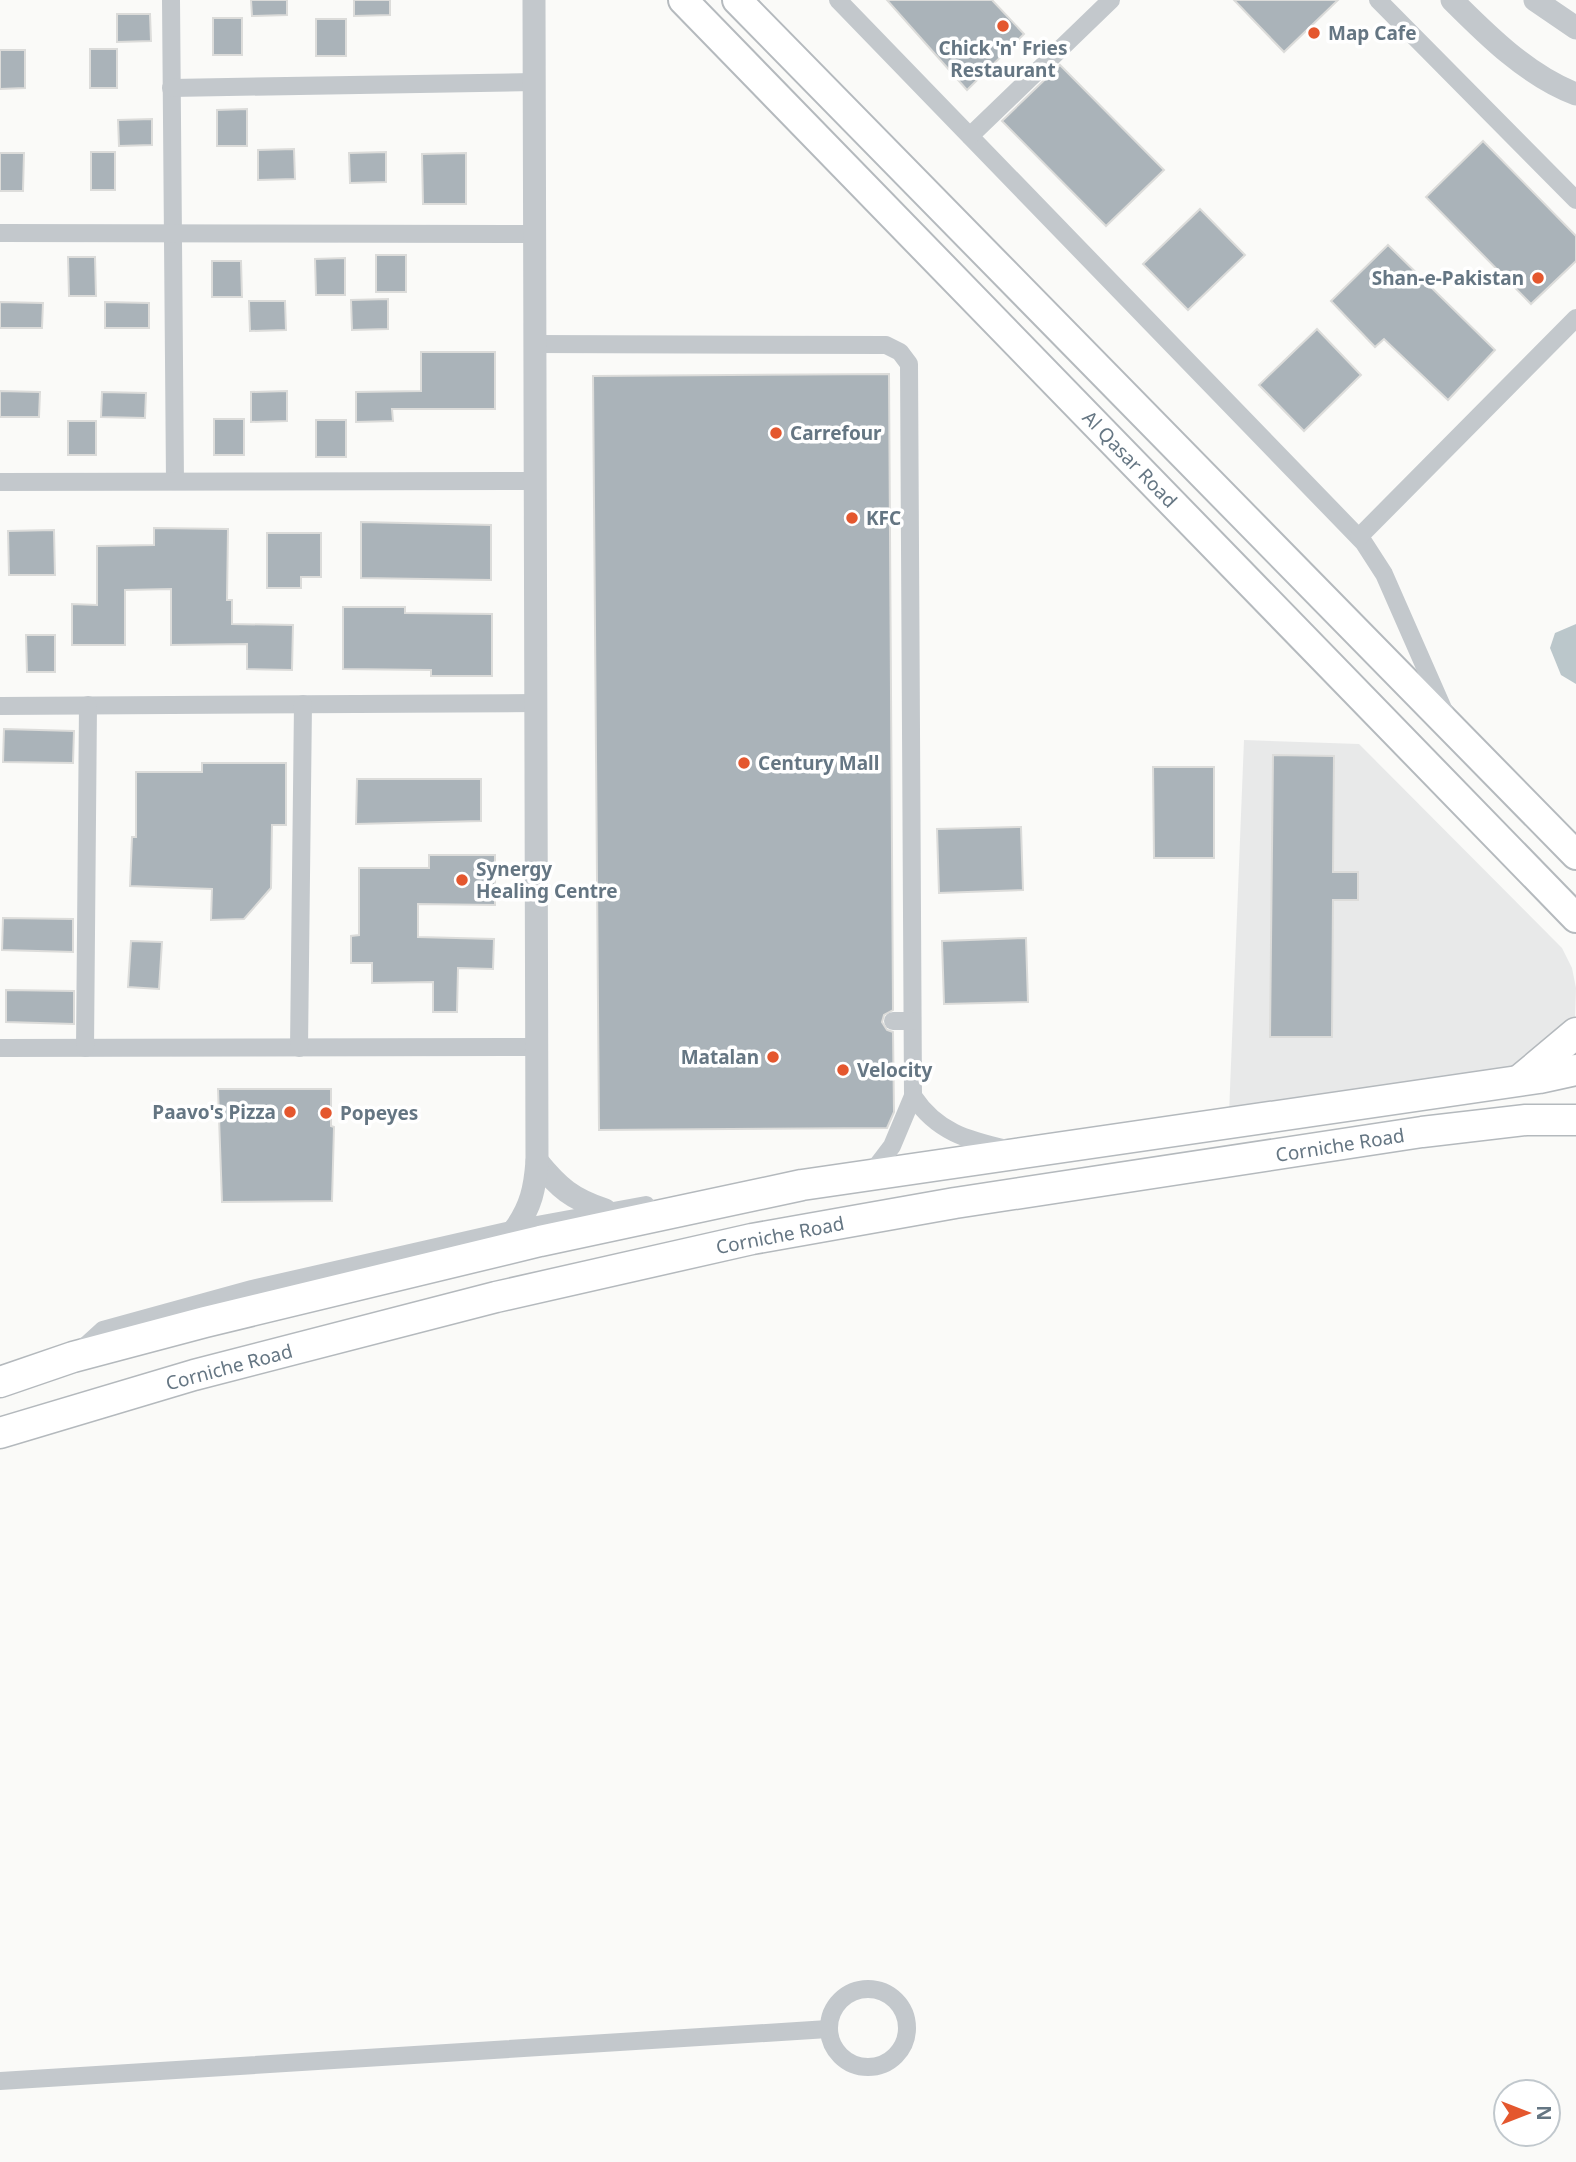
<svg xmlns="http://www.w3.org/2000/svg" width="1576" height="2162" font-family="'Noto Sans',sans-serif">
	<style>
		.built { fill: #e8e9e9 }
		.water { fill: #bbc7cb }
		.building { fill: #aab3b9; stroke: #dcdcda; stroke-width: 2 }
		.lines { fill: none; stroke-linecap: round; stroke-linejoin: round }
		.primary-casing { stroke: #b5babe; stroke-width: 32 }
		.trunk-casing { stroke: #b4b9bd; stroke-width: 33 }
		.minor { stroke: #c3c8cc; stroke-width: 18 }
		.tertiary { stroke: #c3c8cc; stroke-width: 23 }
		.primary { stroke: #fff; stroke-width: 28 }
		.trunk { stroke: #fff; stroke-width: 30 }
		.poi-dot { fill: #e4572e; stroke: #fff; stroke-width: 2.5 }
		.labels { text-anchor: middle; stroke-width: 7; stroke-linejoin: round; paint-order: stroke }
		.poi-label { font-size: 19px; font-weight: bold; fill: #657683; stroke: #fff; text-anchor: start }
		.street-label { font-size: 19px; fill: #657683; stroke: #fff }
	</style>
	<rect width="100%" height="100%" fill="#fafaf8"/>
	<path class="built" d="M 1244,740 L 1359,744 L 1562,948 L 1572,968 L 1576,988 L 1575,1017 L 1567,1035 L 1522,1067 L 1229,1114 Z"/>
	<path class="water" d="M 1576,624 L 1576,684 L 1561,675 L 1550,648 L 1555,633 Z"/>
	<g class="building">
		<path d="M 251,0 L 287,0 L 287,15 L 252,16 Z"/>
		<path d="M 354,0 L 390,0 L 390,15 L 354,16 Z"/>
		<path d="M 887,0 L 992,0 L 1024,34 L 967,90 Z"/>
		<path d="M 1234,0 L 1338,0 L 1284,52 Z"/>
		<path d="M 117,14 L 150,14 L 151,41 L 117,42 Z"/>
		<rect x="213" y="18" width="29" height="37"/>
		<rect x="316" y="19" width="30" height="37"/>
		<rect x="90" y="49" width="27" height="39"/>
		<path d="M 0,50 L 25,50 L 25,88 L 0,89 Z"/>
		<path d="M 1060,65 L 1164,170 L 1106,226 L 1002,121 Z"/>
		<path d="M 247,109 L 247,146 L 217,146 L 217,110 Z"/>
		<path d="M 152,119 L 152,145 L 119,146 L 118,120 Z"/>
		<path d="M 1483,141 L 1576,236 L 1576,261 L 1531,304 L 1426,197 Z"/>
		<path d="M 294,149 L 295,179 L 258,180 L 258,150 Z"/>
		<rect x="91" y="152" width="24" height="38"/>
		<path d="M 386,152 L 386,182 L 350,183 L 349,153 Z"/>
		<path d="M 0,153 L 24,153 L 23,191 L 0,191 Z"/>
		<path d="M 466,153 L 466,204 L 423,204 L 422,154 Z"/>
		<path d="M 1200,209 L 1245,255 L 1188,310 L 1143,264 Z"/>
		<path d="M 1388,245 L 1495,350 L 1448,400 L 1384,339 L 1375,347 L 1331,301 Z"/>
		<rect x="376" y="255" width="30" height="37"/>
		<path d="M 68,257 L 95,257 L 96,296 L 69,296 Z"/>
		<path d="M 345,258 L 345,295 L 316,295 L 315,259 Z"/>
		<path d="M 212,261 L 241,261 L 242,297 L 212,297 Z"/>
		<path d="M 388,299 L 388,329 L 352,330 L 351,300 Z"/>
		<path d="M 249,301 L 285,301 L 286,330 L 250,331 Z"/>
		<path d="M 0,302 L 43,303 L 42,328 L 0,328 Z"/>
		<path d="M 105,302 L 149,303 L 149,328 L 105,328 Z"/>
		<path d="M 1317,329 L 1361,375 L 1304,431 L 1259,385 Z"/>
		<path d="M 421,352 L 495,352 L 495,409 L 392,409 L 393,421 L 356,422 L 356,392 L 421,391 Z"/>
		<path d="M 889,374 L 893,1010 L 884,1015 L 882,1022 L 887,1030 L 893,1032 L 894,1112 L 887,1128 L 599,1130 L 593,376 Z"/>
		<path d="M 0,391 L 40,392 L 39,417 L 0,417 Z"/>
		<path d="M 287,391 L 287,421 L 251,422 L 251,392 Z"/>
		<path d="M 102,392 L 146,393 L 145,418 L 101,417 Z"/>
		<rect x="214" y="419" width="30" height="36"/>
		<rect x="316" y="420" width="30" height="37"/>
		<rect x="68" y="421" width="28" height="34"/>
		<path d="M 361,522 L 491,525 L 491,580 L 361,578 Z"/>
		<path d="M 154,528 L 228,529 L 227,600 L 232,600 L 232,624 L 293,625 L 292,670 L 247,669 L 247,644 L 171,645 L 171,589 L 125,590 L 125,645 L 72,645 L 72,604 L 97,605 L 97,546 L 154,545 Z"/>
		<path d="M 54,530 L 55,575 L 9,575 L 8,531 Z"/>
		<path d="M 267,533 L 321,533 L 321,577 L 301,577 L 301,588 L 267,588 Z"/>
		<path d="M 343,607 L 405,607 L 405,613 L 492,614 L 492,676 L 431,676 L 431,670 L 343,669 Z"/>
		<path d="M 26,635 L 55,635 L 55,672 L 27,672 Z"/>
		<path d="M 4,729 L 74,731 L 73,763 L 3,762 Z"/>
		<path d="M 1273,755 L 1334,756 L 1333,872 L 1358,872 L 1358,900 L 1333,900 L 1332,1037 L 1270,1037 Z"/>
		<path d="M 202,763 L 286,763 L 286,825 L 272,825 L 271,888 L 244,919 L 211,920 L 212,889 L 130,886 L 132,837 L 136,837 L 136,772 L 202,772 Z"/>
		<path d="M 1153,767 L 1214,767 L 1214,858 L 1154,858 Z"/>
		<path d="M 357,779 L 481,779 L 481,821 L 356,824 Z"/>
		<path d="M 1021,827 L 1023,890 L 939,893 L 937,829 Z"/>
		<path d="M 429,855 L 495,855 L 495,905 L 418,904 L 418,937 L 494,939 L 493,969 L 458,968 L 457,1012 L 433,1012 L 433,982 L 372,983 L 372,963 L 351,963 L 351,936 L 359,935 L 359,868 L 429,868 Z"/>
		<path d="M 3,918 L 73,919 L 73,952 L 2,950 Z"/>
		<path d="M 1026,938 L 1028,1002 L 944,1004 L 942,941 Z"/>
		<path d="M 131,941 L 162,942 L 159,989 L 128,987 Z"/>
		<path d="M 6,990 L 74,991 L 74,1024 L 6,1022 Z"/>
		<path d="M 218,1089 L 331,1089 L 331,1126 L 334,1127 L 332,1201 L 222,1202 Z"/>
	</g>
	<g class="lines">
		<defs>
			<g id="primary">
				<path d="M 683,0 L 1576,918"/>
				<path d="M 737,0 L 1576,855"/>
			</g>
			<g id="trunk">
				<path d="M 1520,1080 L 1576,1033"/>
				<path d="M 0,1382 L 73,1357 L 205,1322 L 540,1241 L 802,1185 L 1539,1078 L 1576,1070"/>
				<path d="M 0,1433 L 194,1375 L 496,1297 L 752,1239 L 955,1203 L 1422,1132 L 1526,1120 L 1576,1120"/>
			</g>
		</defs>
		<use href="#primary" class="primary-casing"/>
		<use href="#trunk" class="trunk-casing"/>
		<g class="minor">
			<path d="M 171,0 L 175,481"/>
			<path d="M 838,0 L 1364,543 L 1384,574 L 1445,713"/>
			<path d="M 1378,0 L 1576,200"/>
			<path d="M 171,88 L 533,82"/>
			<path d="M 970,136 L 1111,0"/>
			<path d="M 0,233 L 534,234"/>
			<path d="M 534,344 L 886,345 L 900,352 L 909,364 L 913,1096 L 892,1146 L 870,1175"/>
			<path d="M 0,482 L 534,481"/>
			<path d="M 1359,537 L 1576,318"/>
			<path d="M 0,706 L 535,703"/>
			<path d="M 893,1021 L 912,1021"/>
			<path d="M 0,1048 L 537,1047"/>
			<path d="M 85,1048 L 88,705"/>
			<path d="M 299,1048 L 303,704"/>
			<path d="M 913,1096 C 937,1132 967,1140 1007,1149"/>
			<path d="M 80,1351 L 103,1330 L 252,1289 L 515,1229 L 646,1205"/>
			<circle cx="868" cy="2028" r="39"/>
			<path d="M 0,2081 L 828,2029"/>
		</g>
		<g class="tertiary">
			<path d="M 1452,0 C 1487,35 1528,76 1576,94"/>
			<path d="M 1535,0 L 1576,28"/>
			<path d="M 537,1161 C 559,1188 572,1199 605,1210"/>
			<path d="M 515,1229 C 531,1207 535,1188 537,1161 L 534,0"/>
		</g>
		<use href="#primary" class="primary"/>
		<use href="#trunk" class="trunk"/>
	</g>
	<g class="poi-dot">
		<circle cx="1003" cy="26" r="7"/>
		<circle cx="1314" cy="33" r="7"/>
		<circle cx="1538" cy="278" r="7"/>
		<circle cx="776" cy="433" r="7"/>
		<circle cx="852" cy="518" r="7"/>
		<circle cx="744" cy="763" r="7"/>
		<circle cx="462" cy="880" r="7"/>
		<circle cx="773" cy="1057" r="7"/>
		<circle cx="843" cy="1070" r="7"/>
		<circle cx="290" cy="1112" r="7"/>
		<circle cx="326" cy="1113" r="7"/>
	</g>
	<g class="labels">
		<g class="poi-label">
			<text x="1328" y="40">Map Cafe</text>
			<text x="1003" y="55" text-anchor="middle">Chick 'n' Fries<tspan x="1003" dy="22">Restaurant</tspan></text>
			<text x="1524" y="285" text-anchor="end">Shan-e-Pakistan</text>
			<text x="790" y="440">Carrefour</text>
			<text x="866" y="525">KFC</text>
			<text x="758" y="770">Century Mall</text>
			<text x="476" y="876">Synergy<tspan x="476" dy="22">Healing Centre</tspan></text>
			<text x="759" y="1064" text-anchor="end">Matalan</text>
			<text x="857" y="1077">Velocity</text>
			<text x="276" y="1119" text-anchor="end">Paavo's Pizza</text>
			<text x="340" y="1120">Popeyes</text>
		</g>
		<g class="street-label">
			<text transform="translate(1130 459) rotate(46)" y="7">Al Qasar Road</text>
			<text transform="translate(1340 1145) rotate(-9)" y="7">Corniche Road</text>
			<text transform="translate(780 1235) rotate(-11)" y="7">Corniche Road</text>
			<text transform="translate(229 1367) rotate(-15)" y="7">Corniche Road</text>
		</g>
	</g>
	<g transform="translate(1527 2113) rotate(90)"><circle r="33" fill="#ffffff" stroke="#c1c8cd" stroke-width="2"/>
	<path d="M0-5L12 26L0 18L-12 26Z" fill="#e4572e"/>
	<text y="-10" font-size="19" font-weight="bold" text-anchor="middle" fill="#657683">N</text>
	</g>
</svg>
